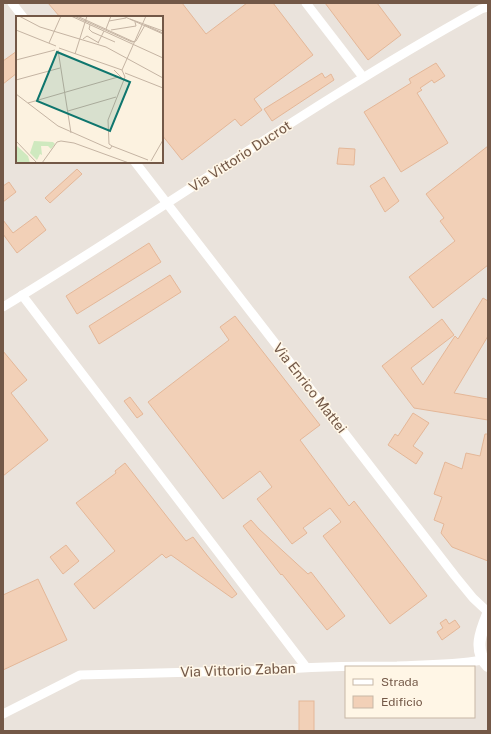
<svg xmlns="http://www.w3.org/2000/svg" width="491" height="734" font-family="'Public Sans',sans-serif">
	<style>
		.industrial { fill: #eae3dc; fill-rule: evenodd }
		.building { fill: #f2d0b7; stroke: #e4b798 }
		.lines { fill: none; stroke-linecap: round; stroke-linejoin: round }
		.street { stroke: #fff; stroke-width: 9 }
		.secondary { stroke: #fff; stroke-width: 12 }
		.labels { text-anchor: middle; stroke-width: 3; stroke-linejoin: round; paint-order: stroke }
		.street-label { font-size: 14px; fill: #735847; stroke: #fff6e6 }
		.inset-road { fill: none; stroke: #c5b4a3; stroke-width: 1 }
		.view { fill: #0f766e; fill-opacity: 0.15; stroke: #0f766e; stroke-width: 2 }
		.inset-edge { fill: none; stroke: #735847; stroke-width: 2 }
	</style>
	<rect width="100%" height="100%" fill="#fcf2e0"/>
	<path class="industrial" d="M 3,3 L 488,3 L 488,731 L 3,731 ZM 17,17 L 162,17 L 162,162 L 17,162 ZM 346,667 L 474,667 L 474,717 L 346,717 Z"/>
	<g class="building">
		<path d="M 48,3 L 182,3 L 206,34 L 247,3 L 273,3 L 313,55 L 254,99 L 262,110 L 241,126 L 235,119 L 182,160 L 162,135 L 162,17 L 60,17 Z"/>
		<path d="M 325,3 L 377,3 L 401,35 L 368,60 Z"/>
		<path d="M 17,51 L 17,73 L 3,84 L 3,61 Z"/>
		<path d="M 436,63 L 445,76 L 434,83 L 432,80 L 420,88 L 422,90 L 417,93 L 448,143 L 401,172 L 364,112 L 411,83 L 409,79 Z"/>
		<path d="M 322,73 L 325,78 L 331,74 L 334,80 L 272,121 L 264,109 Z"/>
		<path d="M 488,146 L 488,265 L 433,308 L 409,277 L 455,241 L 440,221 L 444,218 L 426,194 Z"/>
		<path d="M 339,148 L 355,149 L 354,165 L 337,164 Z"/>
		<path d="M 77,169 L 82,174 L 50,203 L 45,198 Z"/>
		<path d="M 384,177 L 399,201 L 385,212 L 370,186 Z"/>
		<path d="M 9,182 L 16,192 L 3,202 L 3,186 Z"/>
		<path d="M 36,216 L 46,230 L 17,253 L 3,234 L 3,220 L 13,233 Z"/>
		<path d="M 149,243 L 161,262 L 77,314 L 66,296 Z"/>
		<path d="M 170,275 L 181,292 L 99,344 L 89,326 Z"/>
		<path d="M 483,298 L 488,301 L 488,336 L 454,393 L 488,399 L 488,420 L 414,408 L 382,366 L 442,319 L 454,335 L 411,368 L 423,385 L 455,336 L 458,339 Z"/>
		<path d="M 235,316 L 320,425 L 300,440 L 349,506 L 354,501 L 427,596 L 390,624 L 323,536 L 341,522 L 330,508 L 303,528 L 307,533 L 292,544 L 257,499 L 272,487 L 260,471 L 223,499 L 148,402 L 229,340 L 220,327 Z"/>
		<path d="M 3,351 L 27,380 L 11,393 L 48,440 L 3,476 Z"/>
		<path d="M 130,397 L 143,414 L 137,418 L 124,401 Z"/>
		<path d="M 413,413 L 429,423 L 413,446 L 423,453 L 416,464 L 388,445 L 395,434 L 398,436 Z"/>
		<path d="M 485,434 L 488,434 L 488,561 L 452,547 L 441,533 L 444,524 L 434,520 L 442,497 L 434,494 L 445,462 L 462,469 L 466,453 L 480,456 Z"/>
		<path d="M 125,463 L 186,541 L 193,537 L 237,594 L 232,598 L 171,555 L 166,558 L 162,554 L 94,609 L 74,584 L 115,551 L 76,503 L 116,473 L 115,471 Z"/>
		<path d="M 251,520 L 259,529 L 308,574 L 311,572 L 345,616 L 327,630 L 282,574 L 281,575 L 243,526 Z"/>
		<path d="M 66,545 L 79,561 L 63,574 L 50,557 Z"/>
		<path d="M 38,579 L 67,640 L 3,670 L 3,595 Z"/>
		<path d="M 446,619 L 449,624 L 455,620 L 460,627 L 442,640 L 437,632 L 443,628 L 440,623 Z"/>
		<rect x="299" y="701" width="15" height="30"/>
	</g>
	<g class="lines">
		<g class="street">
			<path d="M 12,3 L 23,17"/>
			<path d="M 306,3 L 363,77"/>
			<path d="M 135,162 L 455,576 L 473,598 L 488,612"/>
			<path d="M 22,295 L 306,667"/>
			<path d="M 3,307 C 163,210 316,100 481,9 L 488,7"/>
			<path d="M 3,714 L 80,675 L 275,670 C 316,666 356,666 397,666 C 425,665 454,665 482,660"/>
		</g>
		<path class="secondary" d="M 488,614 C 481,631 473,651 488,666"/>
	</g>
	<g class="labels">
		<g class="street-label">
			<text transform="translate(240 156) rotate(-33)" y="5">Via Vittorio Ducrot</text>
			<text transform="translate(310 388) rotate(52)" y="5">Via Enrico Mattei</text>
			<text transform="translate(238 670) rotate(-2)" y="5">Via Vittorio Zaban</text>
		</g>
	</g>
	<g transform="translate(16 16)">
		<rect width="147" height="147" fill="#fcf2e0"/>
		<path d="M 18,125 L 37,126 L 39,128 L 35,133 L 32,130 L 25,130 L 26,139 L 24,138 L 21,144 L 14,137 ZM 0,129 L 12,140 L 14,147 L 0,147 Z" fill="#cfe9bf"/>
		<path class="inset-road" d="M 3,0 L 24,11 L 90,31 L 147,62M 55,0 L 147,42M 58,0 L 116,26 L 120,25 L 129,9 L 147,17M 61,0 L 118,26M 107,0 L 147,18M 114,3 L 147,15M 93,5 L 110,2M 74,9 L 73,13 L 76,16 L 99,26M 90,13 L 95,0M 0,14 L 40,30M 95,14 L 120,10 L 119,6M 67,23 L 71,20 L 83,27M 33,27 L 45,0M 82,27 L 88,15M 43,32 L 106,54M 42,34 L 55,117M 59,38 L 71,0M 0,44 L 39,34M 98,54 L 107,63M 106,54 L 130,0M 109,57 L 147,72M 0,64 L 44,52M 0,78 L 42,110 L 94,133 L 96,130 L 93,128 L 92,104 L 109,61 L 106,54M 12,87 L 102,61M 52,95 L 100,81M 0,125 L 21,147M 96,130 L 132,144M 135,145 L 147,124M 26,147 L 41,126 L 45,125 L 58,127 L 113,147"/>
		<path class="view" d="M 41,36 L 114,66 L 94,115 L 21,85 Z"/>
		<rect width="147" height="147" class="inset-edge"/>
	</g>
	<rect width="491" height="734" fill="none" stroke="#735847" stroke-width="8"/>
	<rect x="345" y="666" width="130" height="52" fill="#fff6e6" stroke="#c7b7a6"/>
	<rect x="353" y="679" width="20" height="6" fill="#ffffff" stroke="#c7b7a6"/>
	<text x="381" y="686" font-size="12" fill="#735847">Strada</text>
	<rect x="353" y="696" width="20" height="12" fill="#f2d0b7" stroke="#c7b7a6"/>
	<text x="381" y="706" font-size="12" fill="#735847">Edificio</text>
</svg>
